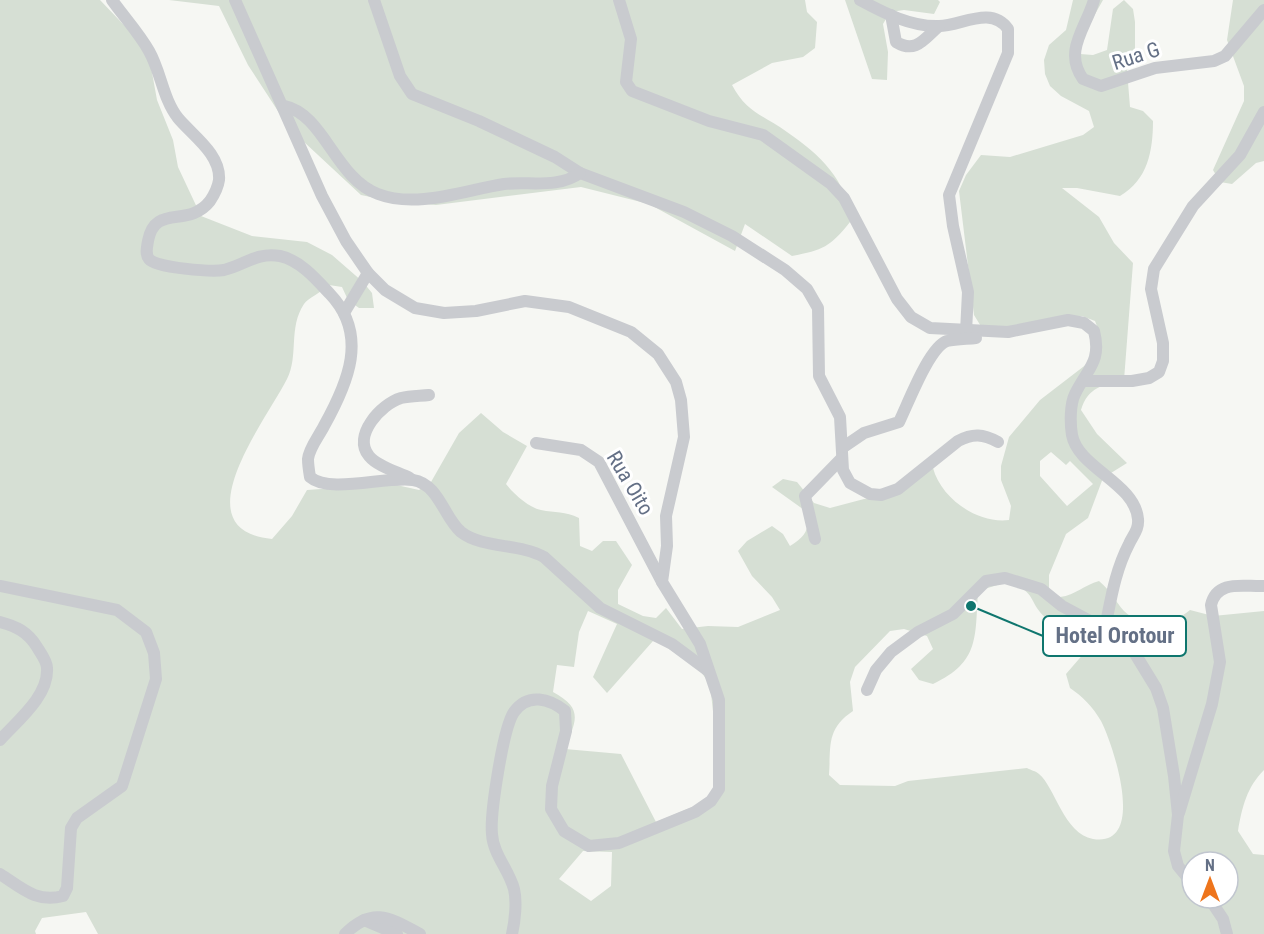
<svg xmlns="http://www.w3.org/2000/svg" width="1264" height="934" font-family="'Roboto Condensed',sans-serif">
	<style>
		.green { fill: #d6dfd4; fill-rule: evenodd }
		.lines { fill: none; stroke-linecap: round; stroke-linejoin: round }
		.minor { stroke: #c9cbcf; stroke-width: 12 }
		.labels { text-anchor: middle; stroke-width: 6; stroke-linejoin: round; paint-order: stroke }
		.street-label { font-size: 21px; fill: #647086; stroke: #fff }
		.leader { fill: none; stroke: #0f766e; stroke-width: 2 }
		.callout-dot { fill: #0f766e; stroke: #fff; stroke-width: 2 }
		.callout { fill: #fff; stroke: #0f766e; stroke-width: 2 }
		.callout-label { font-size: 22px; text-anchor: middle; font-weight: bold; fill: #647086 }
	</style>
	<rect width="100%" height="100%" fill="#f6f7f3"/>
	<g class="green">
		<path d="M 0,0 L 100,0 L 142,44 L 149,56 L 157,100 L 173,140 L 178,167 L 201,216 L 252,236 L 307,242 L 332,255 L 363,282 L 372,293 L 374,308 L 359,308 L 348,300 L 342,287 L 329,285 C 322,292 308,298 304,304 C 288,328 299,356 287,379 C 267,419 179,530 272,539 L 292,516 L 307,490 L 392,484 L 419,490 L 431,482 L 459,433 L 481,413 L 503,432 L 527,446 L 506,484 C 514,494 528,507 541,510 C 555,513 565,511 579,518 L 580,546 L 592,551 L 603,541 L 616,541 L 632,565 L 618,590 L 618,604 L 643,616 L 656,618 L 666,608 L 682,629 L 708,626 L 738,627 L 780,610 L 772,597 L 752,576 L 738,551 L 747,541 L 772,526 L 783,534 L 790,546 C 805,537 810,530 807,512 L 772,487 L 783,479 L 797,482 L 814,503 L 830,508 L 864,499 L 878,498 L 933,468 C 941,498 977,524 1009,520 L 1011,506 L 1001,480 L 1001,466 L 1009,437 L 1040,400 L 1092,360 L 1100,334 L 1095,321 L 1082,316 L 1054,325 L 982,328 L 974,315 L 959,191 L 966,175 L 981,155 L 1010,157 L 1083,135 L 1094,127 L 1089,111 L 1061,96 L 1050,86 L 1045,74 L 1044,60 L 1049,45 L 1066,30 L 1073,0 L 1103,0 L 1081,39 L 1080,54 L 1093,55 L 1107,50 L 1113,9 L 1124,0 L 1133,9 L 1135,22 L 1135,50 L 1127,70 L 1130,107 L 1143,111 L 1153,121 C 1153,150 1148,180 1120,196 L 1077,188 L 1062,188 L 1099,217 L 1114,243 L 1133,263 L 1124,380 C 1103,385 1088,387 1081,410 L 1097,434 L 1127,463 L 1103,478 L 1088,518 L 1066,534 L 1049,575 L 1049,590 L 1060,597 C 1076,595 1084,585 1099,581 C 1110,590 1115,601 1124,611 C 1143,629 1171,626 1190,610 L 1213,616 L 1264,611 L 1264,770 C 1247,787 1242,807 1238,831 L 1253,854 L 1264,855 L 1264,934 L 98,934 L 86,912 L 42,918 L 35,931 L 36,934 L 0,934 ZM 1051,452 L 1066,465 L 1070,461 L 1093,484 L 1067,506 L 1040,476 L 1040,461 ZM 1004,583 C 1038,589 1027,602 1046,618 C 1057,627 1073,632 1085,639 L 1085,652 L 1066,674 L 1070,688 C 1082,696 1093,707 1101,721 C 1113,744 1148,848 1093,839 C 1064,834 1055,787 1039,774 C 1036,771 1030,770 1027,768 L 908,781 L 895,786 L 840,785 L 829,775 C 831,746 826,729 853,711 L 850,682 L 855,667 L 890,631 L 904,629 L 927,636 L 933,649 L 911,669 L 919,680 L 933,684 C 980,662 975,637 978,591 ZM 588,611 L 617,624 L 593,677 L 607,693 L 653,641 L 660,643 L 698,668 L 707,680 L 711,693 L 720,776 L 707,801 L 656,822 L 621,754 L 565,749 C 576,720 584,709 553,692 L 557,665 L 574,667 L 579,632 ZM 583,851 L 612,852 L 611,886 L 591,901 L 559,879 ZM 1192,862 L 1228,862 L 1228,898 L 1192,898 Z"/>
		<path d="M 169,0 L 805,0 L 807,12 L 817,22 L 815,48 L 803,57 L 772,63 L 732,85 C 746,112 763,115 787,132 C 819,154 849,181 850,222 C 830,247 823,250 792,256 L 745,224 L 735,251 L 649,204 L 581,187 L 436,205 L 390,201 L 361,195 L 289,128 L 248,65 L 219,6 Z"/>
		<path d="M 845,0 L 938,0 L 940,2 L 934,14 L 904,10 L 890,12 L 883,24 L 888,52 L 887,80 L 872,79 Z"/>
		<path d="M 1233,0 L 1264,0 L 1264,161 L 1256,163 L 1232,184 L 1220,182 L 1213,170 L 1244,101 L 1244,86 L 1227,40 Z"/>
	</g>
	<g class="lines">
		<g class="minor">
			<path d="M 112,0 C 124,17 139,33 149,51 C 161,72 163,99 178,118 C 192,135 221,154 219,180 C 218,187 214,195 210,201 C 188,229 155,203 148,241 C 147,247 145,254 149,259 C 156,268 212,272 224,270 C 245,265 256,252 280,256 C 300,260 317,280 330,294 C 369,335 348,383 324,426 C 319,436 309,448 308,459 C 308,464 309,471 310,477 C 329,494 386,476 413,480 C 439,484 444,518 461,532 C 483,549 519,543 544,557 L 600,608 L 672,644 L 707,670"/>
			<path d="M 235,0 L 322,196 L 346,241 L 368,273 L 385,290 L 415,308 L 444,313 L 476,311 L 525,301 L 569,307 L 631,332 L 658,354 L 676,382 L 681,400 L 684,437 L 666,516 L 667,546 L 662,582 L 700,644 L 719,700 L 719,789 L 711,801 L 695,812 L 619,843 L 589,846 L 564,831 L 551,809 L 552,786 L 566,731 L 565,711 C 550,699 528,692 514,712 C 503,728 490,814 492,834 C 493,854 509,870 514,889 C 517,901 515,921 512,934"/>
			<path d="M 374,0 L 400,76 L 412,94 L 479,121 L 555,157 L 580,173 L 684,212 L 732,236 L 785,270 L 807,289 L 818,308 L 819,376 L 840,417 L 843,470 L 850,483 L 870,494 L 881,495 L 898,489 L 958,441 C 973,433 983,434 998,442"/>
			<path d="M 619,0 L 631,39 L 626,82 L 632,91 L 709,121 L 763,135 L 830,183 L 844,198 L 897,299 L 911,317 L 930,328 L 1008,332 L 1068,320 L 1084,323 L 1094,331 C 1102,362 1087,369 1075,394 C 1070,404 1070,423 1072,435 C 1078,468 1135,483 1138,519 C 1139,530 1133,535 1129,544 C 1115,571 1111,599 1105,628"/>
			<path d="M 860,0 C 884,13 911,27 939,26 C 961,26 991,5 1008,29 L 1008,53 L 949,195 L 953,226 L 968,292 L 966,332"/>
			<path d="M 1094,0 C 1086,28 1063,51 1083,79 L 1101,86 L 1155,68 L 1214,61 L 1225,56 L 1264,10"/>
			<path d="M 891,15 L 896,42 C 916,54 924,39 939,26"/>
			<path d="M 284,106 C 324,114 335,178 378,194 C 417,209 465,190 504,184 C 529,181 558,189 580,173"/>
			<path d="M 344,313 L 368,273"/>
			<path d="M 1083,381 L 1132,381 L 1149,378 L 1159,372 L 1163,361 L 1163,343 L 1151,289 L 1154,269 L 1193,206 L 1240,155 L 1264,112"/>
			<path d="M 536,443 L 581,450 L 599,462 L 662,582"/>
			<path d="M 842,448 L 864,433 L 899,422 C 908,404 929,347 947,341 C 956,339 967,339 976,338"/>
			<path d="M 410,478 C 398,472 378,467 369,456 C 352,436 381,404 401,398 C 410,396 420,396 429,395"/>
			<path d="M 815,539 L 805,496 L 842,458"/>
			<path d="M 0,586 L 117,610 L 146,632 L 154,653 L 156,679 L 122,786 L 77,818 L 71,828 L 67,888 L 63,896 C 36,903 22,888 0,874"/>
			<path d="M 0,622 C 16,626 28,632 37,647 C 40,652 47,661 47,668 C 49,696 17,721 0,740"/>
			<path d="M 867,690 L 876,670 L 891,652 L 918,632 L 953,614 L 986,581 L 1005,578 L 1041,589 L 1062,606 L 1120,637 L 1134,652 L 1156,688 L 1163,708 L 1174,776 L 1178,815 L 1174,851 L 1178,866 L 1192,883"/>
			<path d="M 1179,813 L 1212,704 L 1220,662 L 1211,605 C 1217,579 1244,587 1264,586"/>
			<path d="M 1209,898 L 1223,919 L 1227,934"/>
			<path d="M 364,920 L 397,934"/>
			<path d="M 345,934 C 373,906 390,918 420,934"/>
		</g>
	</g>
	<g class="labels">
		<g class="street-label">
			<text transform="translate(1136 56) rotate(-18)" y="7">Rua G</text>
			<text transform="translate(630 483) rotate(59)" y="7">Rua Oito</text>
		</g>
	</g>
	<path class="leader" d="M971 606L1043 636"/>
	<circle class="callout-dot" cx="971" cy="606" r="6"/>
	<rect class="callout" x="1043" y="616" width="143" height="40" rx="6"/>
	<g class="callout-label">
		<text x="1115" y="643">Hotel Orotour</text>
	</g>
	<g transform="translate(1210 880)"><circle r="28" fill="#ffffff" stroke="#c1c6cf" stroke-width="1.5"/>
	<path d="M0-4.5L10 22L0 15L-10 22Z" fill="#ee751c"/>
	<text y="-9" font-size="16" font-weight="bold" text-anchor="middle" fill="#647086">N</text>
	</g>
</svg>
